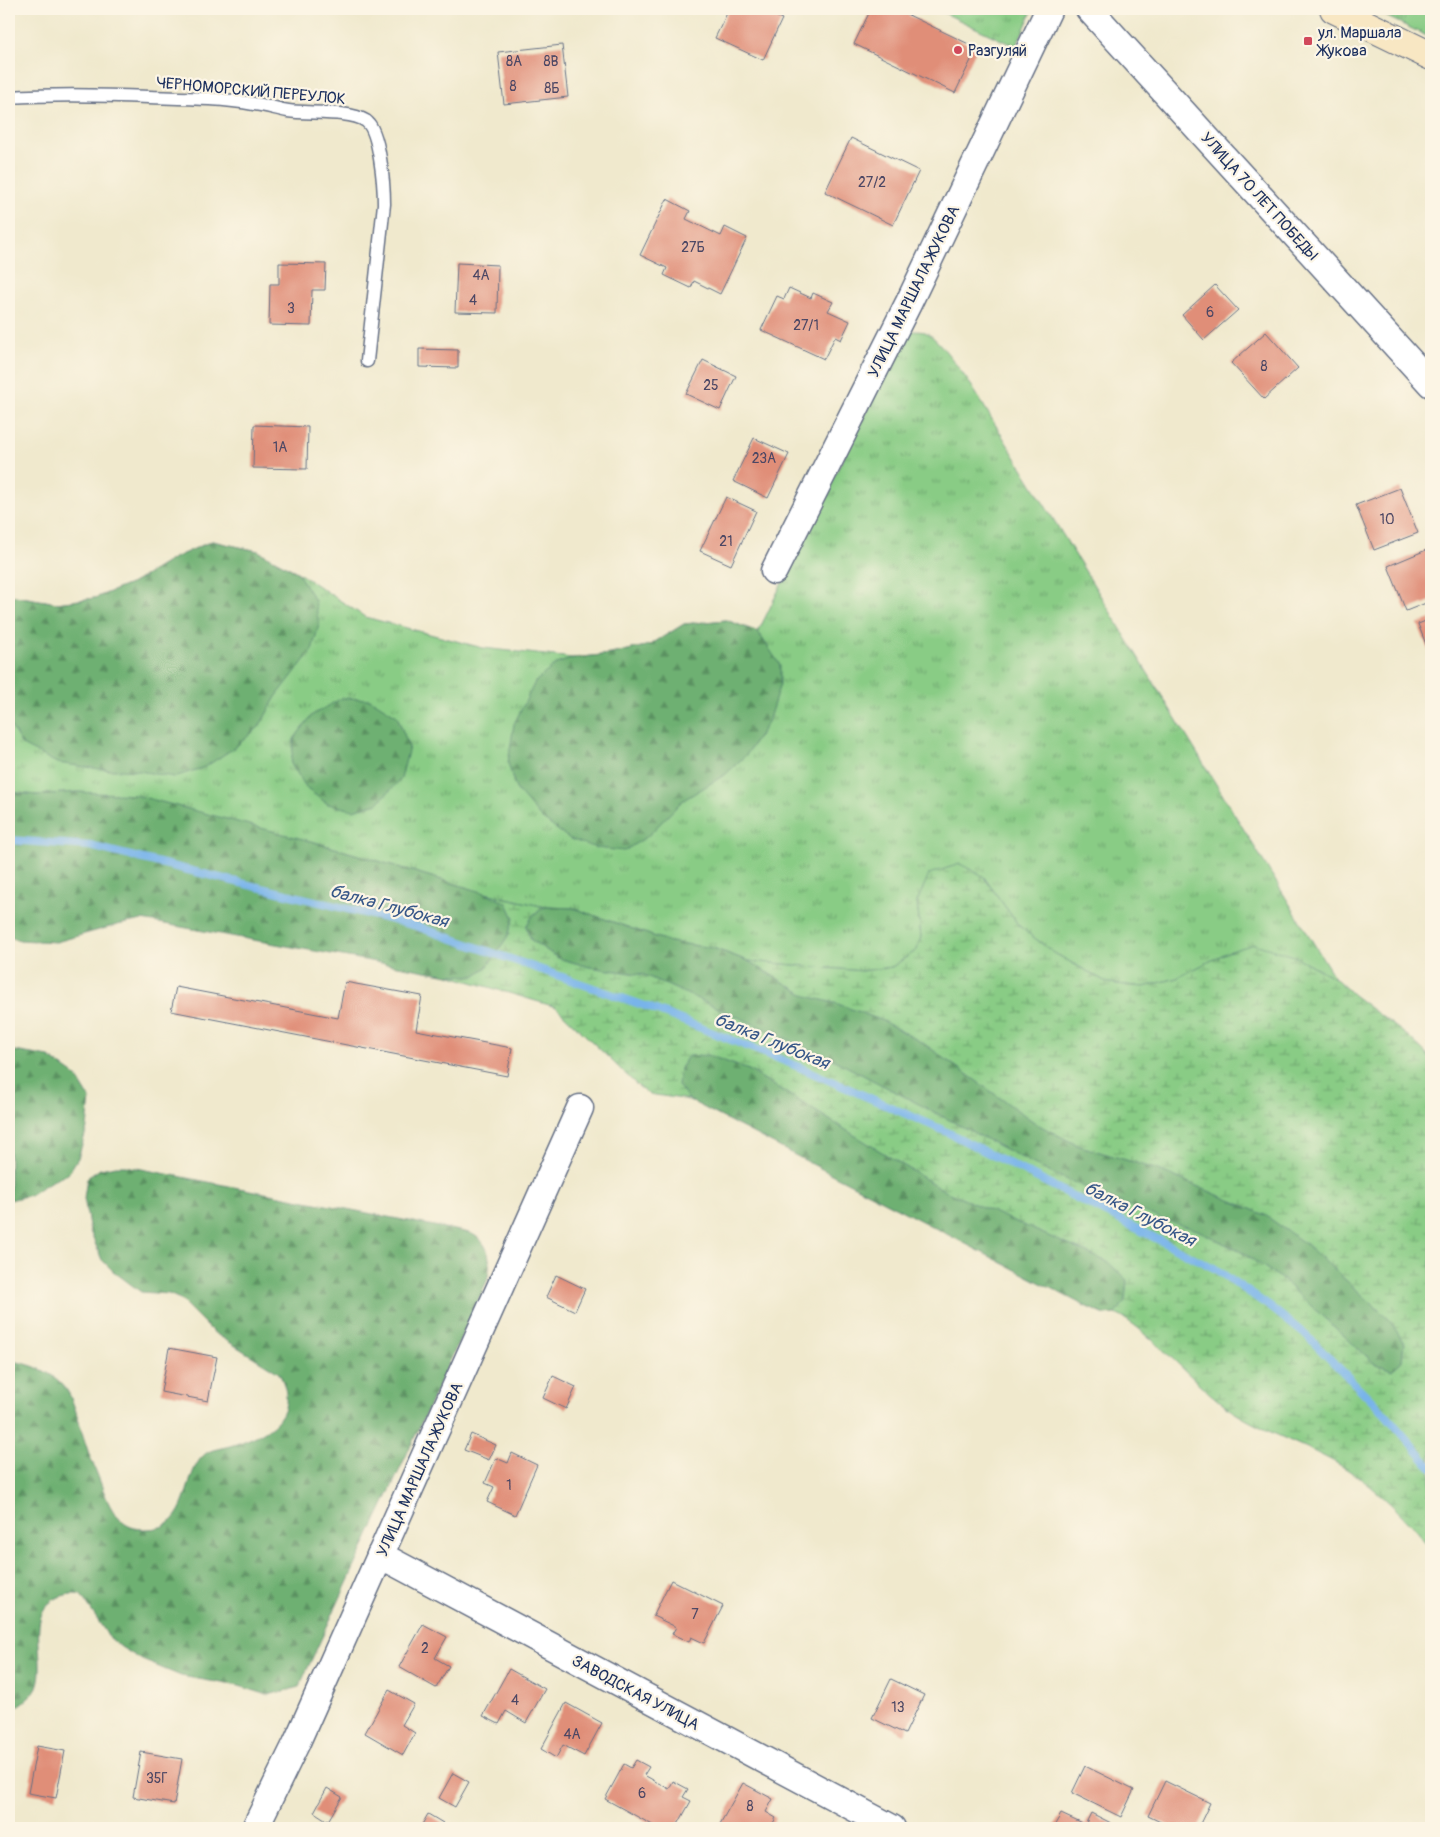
<svg xmlns="http://www.w3.org/2000/svg" width="1440" height="1837" font-family="Pangolin,sans-serif">
	<style>
		.grass { fill: url(#grass-tufts); stroke: #527e72 }
		.forest { fill: url(#forest-firs); stroke: #447068 }
		.wetland { fill: url(#wetland-marsh); stroke: #527e72 }
		.lines { fill: none; stroke-linecap: round; stroke-linejoin: round }
		.stream { stroke: #78b4ea; stroke-width: 8 }
		.building { fill: #e08e78 }
		.lane-casing { stroke: #667085; stroke-width: 15 }
		.street-casing { stroke: #667085; stroke-width: 29 }
		.secondary-casing { stroke: #667085; stroke-width: 30 }
		.lane { stroke: #fff; stroke-width: 12 }
		.street { stroke: #fff; stroke-width: 26 }
		.secondary { stroke: #f8e7c3; stroke-width: 28 }
		.poi-dot { fill: #d1495b; stroke: #fcf5e5; stroke-width: 2 }
		.labels { text-anchor: middle; stroke-width: 4.5; stroke-linejoin: round; paint-order: stroke }
		.number-label { font-size: 14px; fill: #4c4764 }
		.poi-label { font-size: 16px; fill: #1b2f5e; stroke: #fcf5e5; text-anchor: start }
		.street-label { font-size: 16px; fill: #1b2f5e; stroke: #fcf5e5 }
		.water-label { font-size: 18px; font-style: italic; fill: #375788; stroke: #fcf5e5 }
	</style>
	<defs>
		<pattern id="grass-tufts" width="24" height="20" patternUnits="userSpaceOnUse" patternTransform="scale(1.25)"><rect width="24" height="20" fill="#89cc85"/><path d="M3 7l-1-3M5 7V3M7 7l1-3M15 17l-1-3M17 17v-4M19 17l1-3" fill="none" stroke="#6fa670"/></pattern>
		<pattern id="forest-firs" width="22" height="20" patternUnits="userSpaceOnUse" patternTransform="scale(1.25)"><rect width="22" height="20" fill="#6eb072"/><path d="M5 1l3.5 6h-7zM16 11l3.5 6h-7z" fill="#5a9061"/></pattern>
		<pattern id="wetland-marsh" width="20" height="14" patternUnits="userSpaceOnUse" patternTransform="scale(1.25)"><rect width="20" height="14" fill="#89cc85"/><path d="M1 5h8M5 5V1M11 12h8M15 12V8" fill="none" stroke="#6fa670"/></pattern>
	</defs>
	<rect width="100%" height="100%" fill="#fcf5e5"/>
	<filter id="ink" filterUnits="userSpaceOnUse"><feTurbulence type="fractalNoise" baseFrequency=".02" numOctaves="2"/><feDisplacementMap in="SourceGraphic" scale="10" xChannelSelector="R" yChannelSelector="G"/><feConvolveMatrix kernelMatrix="1 2 1 2 8 2 1 2 1" color-interpolation-filters="sRGB"/></filter>
	<filter id="wash" filterUnits="userSpaceOnUse"><feTurbulence type="fractalNoise" baseFrequency=".0096" numOctaves="4" result="noise"/><feDisplacementMap in="SourceGraphic" scale="20" xChannelSelector="R" yChannelSelector="G"/><feGaussianBlur stdDeviation="1.12" result="paint"/><feColorMatrix in="noise" values="0 0 0 0 0 0 0 0 0 0 0 0 0 0 0 0 0 1.4 0 .05"/><feComposite in="paint" operator="in"/></filter>
	<g filter="url(#wash)">
		<rect width="100%" height="100%" fill="#f0e9cd"/>
		<g class="grass">
			<path d="M 936,9 L 1033,9 L 1016,47 Z"/>
			<path d="M 1371,9 L 1431,9 L 1431,38 Z"/>
			<path d="M 909,331 C 913,331 920,331 925,332 C 938,337 962,373 971,385 L 1335,978 L 1294,956 L 1228,952 L 1177,978 L 1144,987 L 1108,983 L 1054,953 L 1019,926 L 983,876 L 917,902 L 921,937 L 917,950 L 892,967 L 862,971 L 748,961 L 713,948 L 670,942 L 573,908 L 545,907 L 485,893 L 318,843 L 78,792 L 36,795 L 9,792 L 9,595 L 57,603 L 95,598 L 135,582 L 174,558 L 212,541 L 258,551 L 297,572 L 365,617 L 483,648 L 573,658 L 611,654 L 650,645 L 684,624 L 726,620 L 758,632 L 899,344 Z"/>
		</g>
		<g class="forest">
			<path d="M 212,541 L 258,551 L 297,572 L 315,601 L 319,625 L 312,650 L 276,697 L 259,727 L 234,748 L 205,767 L 174,777 L 139,771 L 100,769 L 57,763 L 22,745 L 9,723 L 9,595 L 57,603 L 95,598 L 135,582 L 174,558 Z"/>
			<path d="M 726,620 L 758,632 L 780,665 L 780,684 L 768,722 L 747,754 L 726,774 L 682,801 L 648,836 L 624,851 L 596,848 L 570,839 L 541,818 L 516,789 L 508,763 L 514,724 L 535,682 L 556,664 L 573,658 L 611,654 L 650,645 L 684,624 Z"/>
			<path d="M 342,698 L 370,699 L 397,716 L 409,747 L 401,779 L 378,803 L 353,810 L 328,804 L 308,790 L 291,764 L 294,739 L 312,715 Z"/>
			<path d="M 9,792 L 36,795 L 78,792 L 135,795 L 318,843 L 485,893 L 507,903 L 514,918 L 508,936 L 488,966 L 475,976 L 448,975 L 142,920 L 117,925 L 56,942 L 19,940 L 9,937 Z"/>
			<path d="M 545,907 L 573,908 L 670,942 L 713,948 L 748,961 L 807,996 L 838,1004 L 881,1020 L 923,1043 L 1037,1124 L 1077,1145 L 1159,1170 L 1265,1215 L 1307,1245 L 1389,1319 L 1404,1343 L 1402,1361 L 1392,1370 L 1374,1363 L 1279,1277 L 1241,1252 L 1197,1230 L 1158,1219 L 1051,1173 L 834,1060 L 644,975 L 589,967 L 558,958 L 531,940 L 526,926 L 534,914 Z"/>
			<path d="M 9,1050 L 49,1057 L 76,1076 L 90,1099 L 87,1128 L 78,1158 L 68,1174 L 50,1182 L 30,1195 L 10,1200 Z"/>
			<path d="M 708,1055 L 749,1070 L 945,1191 L 1108,1262 L 1127,1280 L 1125,1301 L 1116,1314 L 1105,1315 L 1087,1307 L 689,1100 L 678,1085 L 680,1068 L 688,1056 Z"/>
			<path d="M 116,1166 L 126,1166 L 470,1233 C 490,1242 492,1261 487,1281 L 299,1687 L 268,1695 L 239,1686 L 181,1676 L 142,1660 L 121,1647 L 109,1637 L 81,1595 C 72,1593 68,1594 59,1597 C 23,1612 48,1659 37,1687 C 33,1695 25,1702 18,1706 L 9,1704 L 9,1361 C 32,1363 62,1375 71,1398 C 77,1412 80,1427 85,1442 C 89,1456 96,1470 101,1484 C 106,1498 112,1514 124,1523 C 130,1528 138,1529 146,1529 C 195,1530 180,1469 208,1452 C 214,1449 223,1448 230,1446 C 266,1435 302,1416 279,1373 L 213,1332 L 180,1299 L 169,1294 L 141,1292 L 113,1271 L 102,1260 L 90,1231 L 84,1198 L 87,1178 L 100,1169 Z"/>
		</g>
		<path class="wetland" d="M 960,864 L 983,876 L 1019,926 L 1054,953 L 1108,983 L 1144,987 L 1177,978 L 1228,952 L 1254,944 L 1294,956 L 1335,978 L 1353,995 L 1409,1037 L 1429,1056 L 1431,1061 L 1431,1550 C 1405,1514 1367,1478 1327,1458 C 1296,1442 1261,1430 1232,1411 C 1198,1387 1171,1354 1138,1328 C 1132,1323 1124,1318 1116,1314 L 1125,1301 L 1127,1280 L 1108,1262 L 945,1191 L 749,1070 L 708,1055 L 688,1056 L 680,1068 L 678,1085 L 689,1100 L 649,1094 L 638,1086 L 556,1007 L 448,975 L 475,976 L 488,966 L 508,936 L 514,918 L 507,903 L 485,893 L 545,907 L 534,914 L 526,926 L 531,940 L 558,958 L 589,967 L 644,975 L 834,1060 L 1051,1173 L 1158,1218 L 1197,1230 L 1241,1252 L 1279,1277 L 1374,1363 L 1392,1370 L 1402,1361 L 1404,1343 L 1389,1319 L 1307,1245 L 1265,1215 L 1159,1170 L 1077,1145 L 1037,1124 L 923,1043 L 881,1020 L 838,1004 L 807,996 L 748,961 L 862,971 L 892,967 L 917,950 L 921,937 L 917,902 L 929,874 Z"/>
		<g class="lines">
			<path class="stream" d="M 9,840 L 90,846 L 413,925 L 648,1007 L 792,1064 L 945,1131 L 1214,1268 L 1273,1309 L 1308,1337 L 1385,1414 L 1431,1467"/>
		</g>
		<g id="blocks">
			<g class="building">
				<path d="M 729,9 L 760,9 L 782,19 L 763,60 L 715,38 Z"/>
				<path d="M 871,9 L 896,9 L 977,48 L 955,93 L 854,44 Z"/>
				<path d="M 562,45 L 568,97 L 504,104 L 498,52 Z"/>
				<path d="M 851,138 L 919,171 L 893,225 L 825,192 Z"/>
				<path d="M 667,199 L 690,211 L 686,219 L 721,236 L 725,227 L 747,238 L 720,294 L 694,281 L 691,288 L 664,275 L 667,268 L 640,255 Z"/>
				<path d="M 279,263 L 326,264 L 325,290 L 312,290 L 311,326 L 269,325 L 270,284 L 279,284 Z"/>
				<path d="M 457,263 L 498,265 L 497,313 L 455,312 Z"/>
				<path d="M 1215,285 L 1238,310 L 1204,340 L 1182,315 Z"/>
				<path d="M 789,288 L 811,298 L 813,293 L 833,302 L 828,311 L 850,321 L 841,340 L 835,337 L 824,359 L 761,330 L 777,296 L 784,299 Z"/>
				<path d="M 1266,332 L 1298,368 L 1264,399 L 1231,363 Z"/>
				<path d="M 419,349 L 458,350 L 458,368 L 419,367 Z"/>
				<path d="M 703,360 L 736,376 L 720,410 L 686,394 Z"/>
				<path d="M 254,425 L 308,427 L 307,469 L 253,468 Z"/>
				<path d="M 754,438 L 789,454 L 768,498 L 733,481 Z"/>
				<path d="M 1400,488 L 1418,533 L 1374,550 L 1356,505 Z"/>
				<path d="M 726,497 L 756,511 L 731,565 L 700,551 Z"/>
				<path d="M 1431,548 L 1431,601 L 1406,611 L 1388,566 Z"/>
				<path d="M 1431,619 L 1431,657 L 1418,624 Z"/>
				<path d="M 345,982 L 422,996 L 416,1030 L 512,1048 L 507,1076 L 171,1011 L 176,987 L 338,1018 Z"/>
				<path d="M 556,1275 L 585,1289 L 575,1311 L 546,1297 Z"/>
				<path d="M 169,1348 L 217,1357 L 208,1401 L 161,1392 Z"/>
				<path d="M 553,1376 L 576,1387 L 566,1409 L 543,1398 Z"/>
				<path d="M 471,1434 L 496,1445 L 489,1460 L 464,1450 Z"/>
				<path d="M 512,1453 L 537,1465 L 515,1515 L 487,1502 L 494,1487 L 485,1483 L 496,1458 L 508,1463 Z"/>
				<path d="M 671,1580 L 723,1606 L 704,1643 L 691,1637 L 689,1642 L 672,1634 L 676,1627 L 653,1616 Z"/>
				<path d="M 423,1624 L 447,1637 L 435,1658 L 449,1666 L 436,1688 L 399,1667 Z"/>
				<path d="M 509,1669 L 545,1689 L 526,1723 L 506,1711 L 499,1724 L 483,1716 Z"/>
				<path d="M 891,1679 L 924,1695 L 905,1734 L 872,1718 Z"/>
				<path d="M 389,1690 L 414,1704 L 402,1725 L 415,1733 L 403,1755 L 365,1733 Z"/>
				<path d="M 566,1703 L 602,1723 L 584,1756 L 563,1745 L 556,1758 L 541,1749 Z"/>
				<path d="M 37,1746 L 65,1751 L 56,1798 L 28,1793 Z"/>
				<path d="M 141,1752 L 182,1759 L 174,1804 L 133,1797 Z"/>
				<path d="M 636,1760 L 649,1767 L 644,1775 L 669,1789 L 673,1781 L 688,1789 L 683,1797 L 691,1801 L 676,1828 L 658,1828 L 605,1799 L 624,1764 L 631,1768 Z"/>
				<path d="M 1085,1766 L 1134,1790 L 1121,1817 L 1072,1793 Z"/>
				<path d="M 453,1773 L 469,1782 L 455,1807 L 439,1798 Z"/>
				<path d="M 1165,1781 L 1210,1803 L 1198,1828 L 1173,1828 L 1148,1816 Z"/>
				<path d="M 743,1783 L 773,1799 L 766,1812 L 776,1818 L 770,1828 L 727,1828 L 720,1824 Z"/>
				<path d="M 327,1788 L 342,1797 L 328,1821 L 314,1812 Z"/>
				<path d="M 1091,1813 L 1115,1825 L 1114,1828 L 1053,1828 L 1061,1814 L 1085,1825 Z"/>
				<path d="M 428,1814 L 443,1823 L 440,1828 L 420,1828 Z"/>
			</g>
		</g>
	</g>
	<g filter="url(#ink)">
		<use href="#blocks" fill-opacity="0" stroke="#667085" stroke-width="1"/>
		<g class="lines">
			<defs>
				<path id="lane" d="M 9,97 C 56,94 102,95 149,97 C 184,98 220,98 254,104 C 266,105 276,109 288,111 C 308,114 349,110 366,121 C 380,131 384,187 384,204 L 367,361"/>
				<g id="street">
					<path d="M 1089,9 L 1431,384"/>
					<path d="M 774,571 L 909,302 L 1049,9"/>
					<path d="M 380,1555 L 892,1828"/>
					<path d="M 255,1828 L 296,1744 L 580,1108"/>
				</g>
				<path id="secondary" d="M 1334,9 L 1431,56"/>
			</defs>
			<use href="#lane" class="lane-casing"/>
			<use href="#street" class="street-casing"/>
			<use href="#secondary" class="secondary-casing"/>
			<use href="#lane" class="lane"/>
			<use href="#street" class="street"/>
			<use href="#secondary" class="secondary"/>
		</g>
	</g>
	<g class="poi-dot">
		<rect x="1303" y="36" width="10" height="10" rx="2.5"/>
		<circle cx="958" cy="50" r="5"/>
	</g>
	<g class="labels">
		<g class="number-label">
			<text x="514" y="66">8А</text>
			<text x="551" y="66">8В</text>
			<text x="513" y="91">8</text>
			<text x="552" y="93">8Б</text>
			<text x="872" y="187">27/2</text>
			<text x="693" y="252">27Б</text>
			<text x="481" y="280">4А</text>
			<text x="473" y="305">4</text>
			<text x="291" y="313">3</text>
			<text x="1210" y="317">6</text>
			<text x="806" y="330">27/1</text>
			<text x="1264" y="371">8</text>
			<text x="711" y="390">25</text>
			<text x="280" y="452">1А</text>
			<text x="764" y="463">23А</text>
			<text x="1387" y="524">10</text>
			<text x="726" y="546">21</text>
			<text x="509" y="1490">1</text>
			<text x="695" y="1619">7</text>
			<text x="425" y="1653">2</text>
			<text x="515" y="1705">4</text>
			<text x="898" y="1712">13</text>
			<text x="572" y="1739">4А</text>
			<text x="157" y="1783">35Г</text>
			<text x="642" y="1798">6</text>
			<text x="750" y="1811">8</text>
		</g>
		<g class="poi-label">
			<text x="1318" y="38">ул. Маршала<tspan x="1318" dy="18">Жукова</tspan></text>
			<text x="968" y="56">Разгуляй</text>
		</g>
		<g class="street-label">
			<text transform="translate(251 90) rotate(5)" y="6">ЧЕРНОМОРСКИЙ ПЕРЕУЛОК</text>
			<text transform="translate(1260 196) rotate(48)" y="6">УЛИЦА 70 ЛЕТ ПОБЕДЫ</text>
			<text transform="translate(913 291) rotate(-64)" y="6">УЛИЦА МАРШАЛА ЖУКОВА</text>
			<text transform="translate(419 1469) rotate(-66)" y="6">УЛИЦА МАРШАЛА ЖУКОВА</text>
			<text transform="translate(636 1692) rotate(28)" y="6">ЗАВОДСКАЯ УЛИЦА</text>
		</g>
		<g class="water-label">
			<text transform="translate(389 906) rotate(15)" y="6">балка Глубокая</text>
			<text transform="translate(772 1041) rotate(22)" y="6">балка Глубокая</text>
			<text transform="translate(1140 1214) rotate(27)" y="6">балка Глубокая</text>
		</g>
	</g>
	<rect width="1440" height="1837" fill="none" stroke="#fcf5e5" stroke-width="30"/>
</svg>
